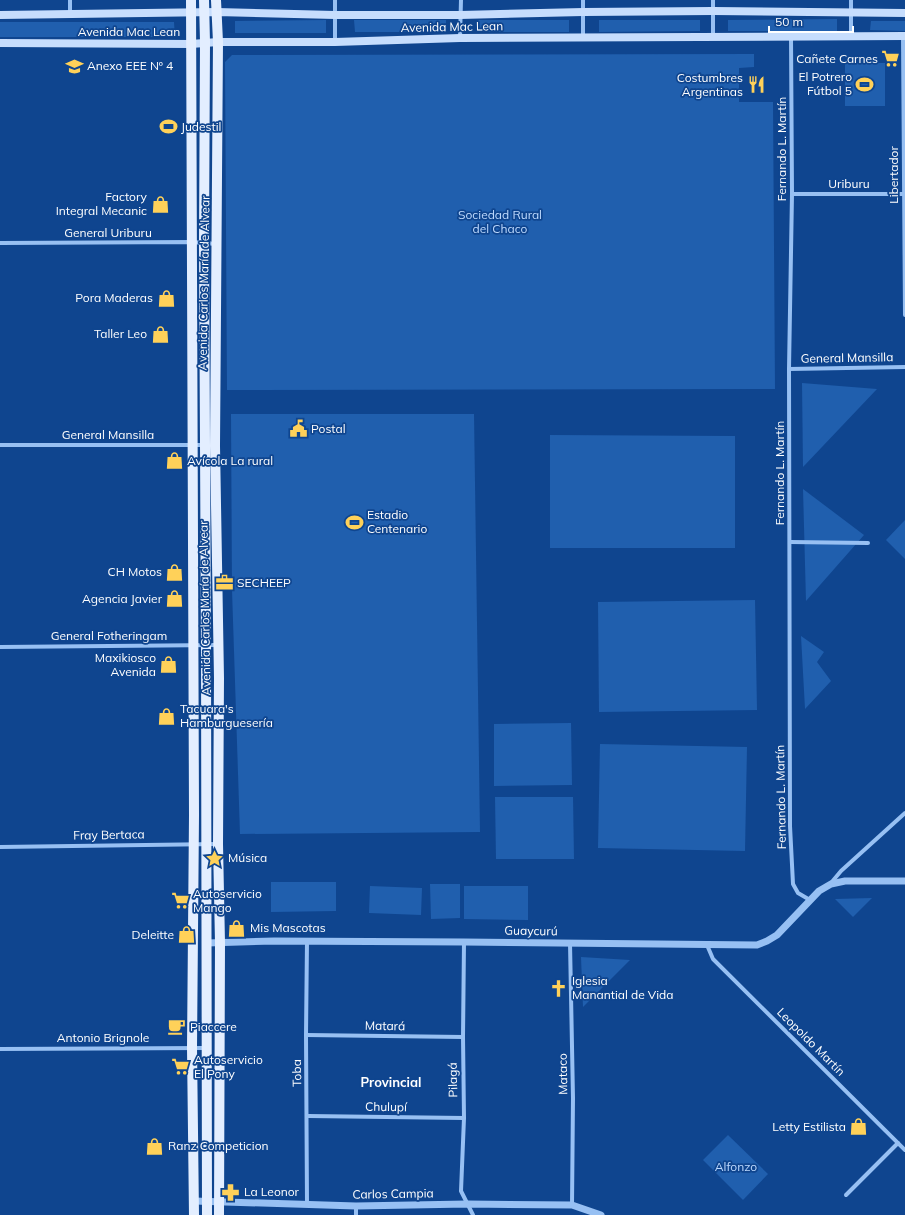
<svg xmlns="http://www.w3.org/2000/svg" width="905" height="1215" font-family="Mulish,sans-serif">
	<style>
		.green { fill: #205fae }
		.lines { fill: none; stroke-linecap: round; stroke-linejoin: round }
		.minor { stroke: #97c0f3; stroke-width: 4 }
		.tertiary { stroke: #97c0f3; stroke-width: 7 }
		.secondary { stroke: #c6ddfd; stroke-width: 8 }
		.primary { stroke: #e3eeff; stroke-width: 10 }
		.labels { text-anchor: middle; stroke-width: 3.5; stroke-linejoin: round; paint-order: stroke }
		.street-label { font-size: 12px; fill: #fff; stroke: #0f458f }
		.poi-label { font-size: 12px; fill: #fff; stroke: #0f458f; text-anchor: start }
		.park-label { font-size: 12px; fill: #bedafe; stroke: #0f458f }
		.neighbourhood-label { font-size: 13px; font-weight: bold; fill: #fff; stroke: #0f458f }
	</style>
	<rect width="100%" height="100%" fill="#0f458f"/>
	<g class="green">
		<path d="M 837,19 L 837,31 L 728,31 L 728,20 Z"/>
		<path d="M 326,20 L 326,33 L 235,33 L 235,21 Z"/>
		<path d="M 354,20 L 446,20 L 446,32 L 355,32 Z"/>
		<rect x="478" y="20" width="91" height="12"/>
		<path d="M 599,20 L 700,20 L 700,31 L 599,32 Z"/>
		<path d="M 871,21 L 905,21 L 905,31 L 870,30 Z"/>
		<path d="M 0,22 L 174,22 L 175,37 L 0,37 Z"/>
		<path d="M 754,54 L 754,67 L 739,68 L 739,102 L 773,102 L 775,389 L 227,390 L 225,62 L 232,55 Z"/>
		<rect x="845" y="63" width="40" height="43"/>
		<path d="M 802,383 L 877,389 L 803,467 Z"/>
		<path d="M 231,414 L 474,414 L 480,832 L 240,834 L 232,590 Z"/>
		<path d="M 550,435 L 735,436 L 735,548 L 550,548 Z"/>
		<path d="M 803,489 L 864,535 L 806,601 Z"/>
		<path d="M 905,520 L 905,559 L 886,540 Z"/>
		<path d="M 755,600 L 757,710 L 599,712 L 598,602 Z"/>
		<path d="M 801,636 L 824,652 L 817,662 L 831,681 L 805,709 Z"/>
		<path d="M 571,723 L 572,785 L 494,786 L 494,724 Z"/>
		<path d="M 600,744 L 747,747 L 745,851 L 598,848 Z"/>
		<path d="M 495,797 L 573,797 L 574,859 L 496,859 Z"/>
		<path d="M 271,882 L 336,882 L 336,911 L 271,912 Z"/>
		<path d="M 430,884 L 460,884 L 460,918 L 431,919 Z"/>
		<path d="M 370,886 L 422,888 L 421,915 L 369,913 Z"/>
		<path d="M 464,886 L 528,886 L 528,920 L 464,919 Z"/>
		<path d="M 872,898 L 853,917 L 835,899 Z"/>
		<path d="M 581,957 L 630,960 L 583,1007 Z"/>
		<path d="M 728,1135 L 768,1174 L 743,1200 L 703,1160 Z"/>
	</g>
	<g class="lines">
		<g class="minor">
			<path d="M 70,0 L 70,14"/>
			<path d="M 713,0 L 713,37"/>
			<path d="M 851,36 L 851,0"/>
			<path d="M 903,36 L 905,315"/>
			<path d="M 583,37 L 583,0"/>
			<path d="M 791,37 L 792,194 L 789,369 L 790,826 L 793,884 L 798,893 L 810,900"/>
			<path d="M 460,38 L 461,0"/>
			<path d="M 335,42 L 335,0"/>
			<path d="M 792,194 L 905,194"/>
			<path d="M 0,243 L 192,242 L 216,244"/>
			<path d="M 789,369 L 905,367"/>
			<path d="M 0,445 L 206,445"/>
			<path d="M 790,542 L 868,543"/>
			<path d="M 0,647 L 218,645"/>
			<path d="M 0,847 L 218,844"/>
			<path d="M 831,883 L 841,871 L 905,813"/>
			<path d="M 307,941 L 306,1035 L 307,1204"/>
			<path d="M 464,942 L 463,1037 L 464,1118 L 461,1191 L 473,1215"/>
			<path d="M 570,943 L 573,1098 L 572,1205"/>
			<path d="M 707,945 L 713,959 L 905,1150"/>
			<path d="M 306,1035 L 463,1037"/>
			<path d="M 0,1049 L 206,1048"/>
			<path d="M 308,1116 L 464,1118"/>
			<path d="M 846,1195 L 898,1143"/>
			<path d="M 356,1206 L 356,1215"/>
		</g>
		<g class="tertiary">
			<path d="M 207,943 L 274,941 L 464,942 L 757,945 L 767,941 L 777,935 L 819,891 L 831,884 L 845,881 L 905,881"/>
			<path d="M 194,1201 L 356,1206 L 467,1204 L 572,1205 L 601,1215"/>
		</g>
		<g class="secondary">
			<path d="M 0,15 L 217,12 L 335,15 L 460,15 L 583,12 L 713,11 L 905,13"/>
			<path d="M 0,43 L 191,44 L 218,42 L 335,42 L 460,38 L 905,36"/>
		</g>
		<g class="primary">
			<path d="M 191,0 L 194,815 L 192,1048 L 194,1215"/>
			<path d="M 204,0 L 205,42 L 204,243 L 206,645 L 207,1215"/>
			<path d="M 216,0 L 218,42 L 215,446 L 219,678 L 218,844 L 220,943 L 219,1215"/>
		</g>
	</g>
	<defs>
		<symbol id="supermarket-bare" viewBox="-9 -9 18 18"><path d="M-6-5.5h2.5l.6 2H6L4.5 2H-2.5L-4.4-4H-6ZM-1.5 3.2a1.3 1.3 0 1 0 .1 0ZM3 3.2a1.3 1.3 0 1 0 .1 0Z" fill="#ffd159" stroke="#0f458f" stroke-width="2.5" paint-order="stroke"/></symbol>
		<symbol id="school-bare" viewBox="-9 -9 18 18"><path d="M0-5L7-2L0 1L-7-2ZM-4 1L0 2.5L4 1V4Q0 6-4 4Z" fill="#ffd159" stroke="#0f458f" stroke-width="2.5" paint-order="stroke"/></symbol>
		<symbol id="stadium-bare" viewBox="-9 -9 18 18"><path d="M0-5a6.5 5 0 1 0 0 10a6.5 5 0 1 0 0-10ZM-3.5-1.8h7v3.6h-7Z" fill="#ffd159" stroke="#0f458f" stroke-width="2.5" paint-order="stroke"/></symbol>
		<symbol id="restaurant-bare" viewBox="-9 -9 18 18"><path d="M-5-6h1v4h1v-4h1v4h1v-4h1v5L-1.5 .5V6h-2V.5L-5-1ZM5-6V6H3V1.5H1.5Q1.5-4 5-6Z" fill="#ffd159" stroke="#0f458f" stroke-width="2.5" paint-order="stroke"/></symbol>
		<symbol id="shop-bare" viewBox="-9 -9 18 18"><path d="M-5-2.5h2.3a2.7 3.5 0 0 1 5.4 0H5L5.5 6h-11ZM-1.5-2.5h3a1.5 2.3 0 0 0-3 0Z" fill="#ffd159" stroke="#0f458f" stroke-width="2.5" paint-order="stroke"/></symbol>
		<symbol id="civic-bare" viewBox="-9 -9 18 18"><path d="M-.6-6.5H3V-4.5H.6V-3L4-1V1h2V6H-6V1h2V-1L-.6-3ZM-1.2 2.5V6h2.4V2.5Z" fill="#ffd159" stroke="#0f458f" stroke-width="2.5" paint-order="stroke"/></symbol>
		<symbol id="office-bare" viewBox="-9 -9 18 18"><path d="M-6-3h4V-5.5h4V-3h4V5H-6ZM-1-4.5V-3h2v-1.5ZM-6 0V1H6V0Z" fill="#ffd159" stroke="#0f458f" stroke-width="2.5" paint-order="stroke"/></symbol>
		<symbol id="sight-bare" viewBox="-9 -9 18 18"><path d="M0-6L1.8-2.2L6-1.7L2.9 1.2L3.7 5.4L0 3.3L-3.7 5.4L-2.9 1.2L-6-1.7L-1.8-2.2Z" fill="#ffd159" stroke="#0f458f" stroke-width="2.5" paint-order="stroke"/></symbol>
		<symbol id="church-bare" viewBox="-9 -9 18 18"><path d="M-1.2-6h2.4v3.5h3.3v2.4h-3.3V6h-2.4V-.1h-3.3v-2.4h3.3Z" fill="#ffd159" stroke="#0f458f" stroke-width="2.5" paint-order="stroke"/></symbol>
		<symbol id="cafe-bare" viewBox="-9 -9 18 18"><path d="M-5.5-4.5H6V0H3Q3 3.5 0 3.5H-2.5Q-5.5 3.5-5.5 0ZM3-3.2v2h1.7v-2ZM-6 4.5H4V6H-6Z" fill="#ffd159" stroke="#0f458f" stroke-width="2.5" paint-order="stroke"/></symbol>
		<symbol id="pharmacy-bare" viewBox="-9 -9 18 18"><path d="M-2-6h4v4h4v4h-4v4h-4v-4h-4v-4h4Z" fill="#ffd159" stroke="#0f458f" stroke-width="2.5" paint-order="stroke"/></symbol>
	</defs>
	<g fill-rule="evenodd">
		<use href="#supermarket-bare" x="878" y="46" width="25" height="25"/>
		<use href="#school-bare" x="62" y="54" width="25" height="25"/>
		<use href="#stadium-bare" x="852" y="72" width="25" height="25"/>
		<use href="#restaurant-bare" x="744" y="72" width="25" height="25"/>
		<use href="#stadium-bare" x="156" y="114" width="25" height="25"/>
		<use href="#shop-bare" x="148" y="192" width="25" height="25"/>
		<use href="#shop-bare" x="154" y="286" width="25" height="25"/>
		<use href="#shop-bare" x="148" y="322" width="25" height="25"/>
		<use href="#civic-bare" x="286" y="416" width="25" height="25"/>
		<use href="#shop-bare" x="162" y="448" width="25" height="25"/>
		<use href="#stadium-bare" x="342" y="510" width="25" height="25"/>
		<use href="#shop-bare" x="162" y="560" width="25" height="25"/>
		<use href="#office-bare" x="212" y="570" width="25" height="25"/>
		<use href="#shop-bare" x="162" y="586" width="25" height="25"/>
		<use href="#shop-bare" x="156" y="652" width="25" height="25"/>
		<use href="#shop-bare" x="154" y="704" width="25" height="25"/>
		<use href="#sight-bare" x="202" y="846" width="25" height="25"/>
		<use href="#supermarket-bare" x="168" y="888" width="25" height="25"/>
		<use href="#shop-bare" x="224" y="916" width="25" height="25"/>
		<use href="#shop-bare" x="174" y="922" width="25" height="25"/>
		<use href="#church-bare" x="546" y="976" width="25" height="25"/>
		<use href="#cafe-bare" x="164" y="1014" width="25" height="25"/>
		<use href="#supermarket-bare" x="168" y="1054" width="25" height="25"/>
		<use href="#shop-bare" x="846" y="1114" width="25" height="25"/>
		<use href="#shop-bare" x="142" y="1134" width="25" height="25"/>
		<use href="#pharmacy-bare" x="218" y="1180" width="25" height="25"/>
	</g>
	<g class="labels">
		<g class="street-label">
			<text transform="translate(452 27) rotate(-1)" y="4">Avenida Mac Lean</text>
			<text x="129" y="36">Avenida Mac Lean</text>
			<text transform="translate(782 149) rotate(-90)" y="4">Fernando L. Martín</text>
			<text transform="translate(894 175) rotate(-90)" y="4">Libertador</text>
			<text x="849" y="188">Uriburu</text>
			<text x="108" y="237">General Uriburu</text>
			<text transform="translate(204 283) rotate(-89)" y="4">Avenida Carlos María de Alvear</text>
			<text transform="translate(847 358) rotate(-1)" y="4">General Mansilla</text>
			<text x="108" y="439">General Mansilla</text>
			<text transform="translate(780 473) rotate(-90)" y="4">Fernando L. Martín</text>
			<text transform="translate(205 608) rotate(-91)" y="4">Avenida Carlos María de Alvear</text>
			<text x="109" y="640">General Fotheringam</text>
			<text transform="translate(781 797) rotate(-91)" y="4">Fernando L. Martín</text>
			<text transform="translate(109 835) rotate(-1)" y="4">Fray Bertaca</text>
			<text transform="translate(531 931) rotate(1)" y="4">Guaycurú</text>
			<text transform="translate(385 1026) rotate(1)" y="4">Matará</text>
			<text x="103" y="1042">Antonio Brignole</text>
			<text transform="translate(811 1042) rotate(45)" y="4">Leopoldo Martín</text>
			<text transform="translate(297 1073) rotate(-91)" y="4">Toba</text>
			<text transform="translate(563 1074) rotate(-91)" y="4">Mataco</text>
			<text transform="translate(453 1080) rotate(-91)" y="4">Pilagá</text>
			<text transform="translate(386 1107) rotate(1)" y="4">Chulupí</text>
			<text transform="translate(393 1194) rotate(-1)" y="4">Carlos Campia</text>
		</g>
		<g class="poi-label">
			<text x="878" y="63" text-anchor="end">Cañete Carnes</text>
			<text x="87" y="70">Anexo EEE Nº 4</text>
			<text x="852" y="81" text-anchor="end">El Potrero<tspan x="852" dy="14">Fútbol 5</tspan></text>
			<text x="743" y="82" text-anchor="end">Costumbres<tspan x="743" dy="14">Argentinas</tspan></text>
			<text x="181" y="131">Judestil</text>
			<text x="147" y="201" text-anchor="end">Factory<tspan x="147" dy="14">Integral Mecanic</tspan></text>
			<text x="153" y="302" text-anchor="end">Pora Maderas</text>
			<text x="147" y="338" text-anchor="end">Taller Leo</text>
			<text x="311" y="433">Postal</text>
			<text x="187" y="465">Avícola La rural</text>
			<text x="367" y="519">Estadio<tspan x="367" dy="14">Centenario</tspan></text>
			<text x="162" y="576" text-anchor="end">CH Motos</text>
			<text x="237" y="587">SECHEEP</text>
			<text x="162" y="603" text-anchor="end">Agencia Javier</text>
			<text x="156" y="662" text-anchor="end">Maxikiosco<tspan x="156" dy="14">Avenida</tspan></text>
			<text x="180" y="713">Tacuara's<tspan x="180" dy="14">Hamburguesería</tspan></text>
			<text x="228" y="862">Música</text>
			<text x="193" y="898">Autoservicio<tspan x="193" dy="14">Mango</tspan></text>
			<text x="250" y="932">Mis Mascotas</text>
			<text x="174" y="939" text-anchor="end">Deleitte</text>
			<text x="572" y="985">Iglesia<tspan x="572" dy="14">Manantial de Vida</tspan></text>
			<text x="190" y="1031">Piaccere</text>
			<text x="194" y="1064">Autoservicio<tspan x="194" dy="14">El Pony</tspan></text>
			<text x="846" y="1131" text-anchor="end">Letty Estilista</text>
			<text x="168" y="1150">Ranz Competicion</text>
			<text x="244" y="1196">La Leonor</text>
		</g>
		<g class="park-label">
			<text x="500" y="219">Sociedad Rural<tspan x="500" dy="14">del Chaco</tspan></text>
			<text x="736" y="1171">Alfonzo</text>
		</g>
		<g class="neighbourhood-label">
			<text x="391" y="1087">Provincial</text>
		</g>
	</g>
	<path d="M769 26v6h84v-6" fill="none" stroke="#ffffff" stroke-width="2"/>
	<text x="775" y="26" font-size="12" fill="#ffffff" stroke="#0f458f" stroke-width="3" paint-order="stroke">50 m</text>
</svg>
